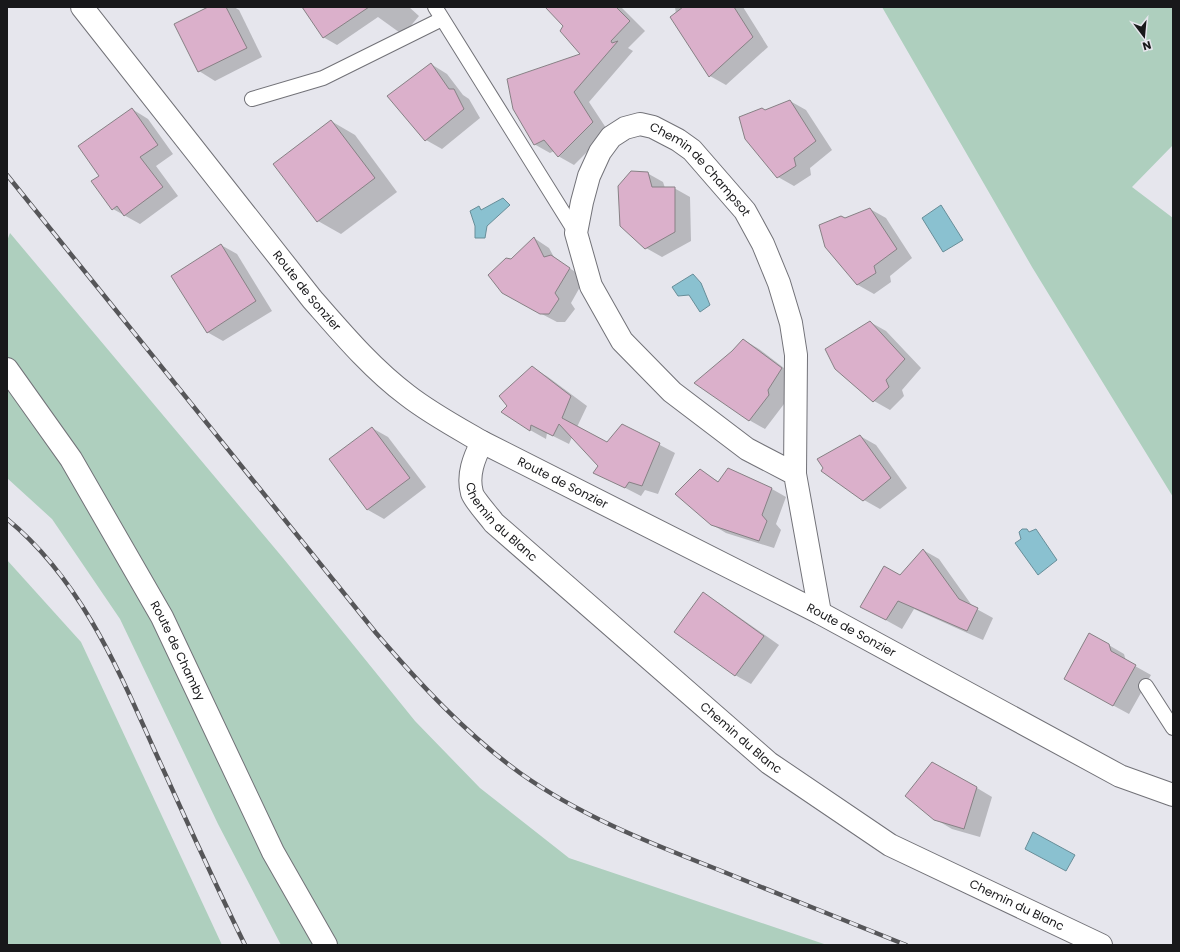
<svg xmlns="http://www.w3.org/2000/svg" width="1180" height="952" font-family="Poppins,sans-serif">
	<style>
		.green { fill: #aecfbe }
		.water { fill: #8ac1d0; stroke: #688e99 }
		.shadow { fill: #0003 }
		.building { fill: #dbb0cb; stroke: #878185 }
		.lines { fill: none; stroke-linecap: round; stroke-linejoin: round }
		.service-casing { stroke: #727278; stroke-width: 16 }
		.minor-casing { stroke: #727278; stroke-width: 24 }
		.tertiary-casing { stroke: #727278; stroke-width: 24 }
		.service { stroke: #fff; stroke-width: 14 }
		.minor { stroke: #fff; stroke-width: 22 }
		.tertiary { stroke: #fff; stroke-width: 22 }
		.rail-casing { stroke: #565659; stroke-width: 4.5 }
		.rail { stroke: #e6e6ed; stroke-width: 3; stroke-dasharray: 9; stroke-linecap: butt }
		.labels { text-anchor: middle; stroke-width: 3; stroke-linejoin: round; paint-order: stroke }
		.street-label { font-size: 12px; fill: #18181a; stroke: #e6e6ed }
	</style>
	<rect width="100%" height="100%" fill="#e6e6ed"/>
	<g class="green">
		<path d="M 882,7 L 1173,7 L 1173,145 L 1132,187 L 1173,218 L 1173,497 L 1032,267 Z"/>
		<path d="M 10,233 L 283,558 L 415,721 L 480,788 L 569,858 L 827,945 L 281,945 L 218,824 L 120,619 L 52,519 L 7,478 L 7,241 Z"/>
		<path d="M 7,560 L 81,642 L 222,945 L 7,945 Z"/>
	</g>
	<g class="water">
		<path d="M 503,198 L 510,205 L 487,226 L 485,238 L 475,238 L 475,226 L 470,211 L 479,206 L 481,210 Z"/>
		<path d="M 941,205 L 963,240 L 943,252 L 922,218 Z"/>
		<path d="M 693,274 L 701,283 L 710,305 L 700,312 L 689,295 L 678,296 L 672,287 Z"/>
		<path d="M 1022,529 L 1027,529 L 1029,532 L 1036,529 L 1057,560 L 1038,575 L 1015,543 L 1021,539 L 1019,532 Z"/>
		<path d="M 1033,832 L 1075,855 L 1066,871 L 1025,849 Z"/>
	</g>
	<g class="shadow">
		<path d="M 210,7 L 234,7 L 239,10 L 262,57 L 215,81 L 199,71 L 176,24 Z"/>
		<path d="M 307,7 L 409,7 L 419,16 L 403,35 L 378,17 L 337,45 L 323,37 Z"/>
		<path d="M 551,7 L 621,7 L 645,31 L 628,48 L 633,51 L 589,102 L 608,131 L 574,165 L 558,156 L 554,151 L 550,153 L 534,144 L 582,55 Z"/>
		<path d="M 675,7 L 743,7 L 768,47 L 726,85 L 710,76 L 671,17 L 676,14 Z"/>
		<path d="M 431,64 L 447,74 L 463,95 L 469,99 L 480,118 L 442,149 L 426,140 Z"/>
		<path d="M 790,101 L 806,110 L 832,150 L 810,168 L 811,175 L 794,186 L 778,177 Z"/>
		<path d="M 132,109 L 148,119 L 173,154 L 156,166 L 178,196 L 140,224 L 113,209 L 92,181 L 100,176 Z"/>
		<path d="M 331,121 L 355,135 L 397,192 L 341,234 L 318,221 Z"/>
		<path d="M 647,173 L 663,182 L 665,188 L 674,188 L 690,197 L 691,241 L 662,257 L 646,248 Z"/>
		<path d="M 870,209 L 886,218 L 912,258 L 890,276 L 891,282 L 874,294 L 858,285 L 826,246 L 845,219 Z"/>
		<path d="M 534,238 L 549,248 L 555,259 L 585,278 L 571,303 L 575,309 L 565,322 L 557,322 L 519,302 L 511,260 Z"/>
		<path d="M 221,245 L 237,254 L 272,311 L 223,341 L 207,332 Z"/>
		<path d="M 870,322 L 886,331 L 921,368 L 902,390 L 904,396 L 890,410 L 874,401 L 835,369 Z"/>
		<path d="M 744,340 L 759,349 L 797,378 L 784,400 L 784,404 L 765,429 L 749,420 L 733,352 Z"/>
		<path d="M 532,367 L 548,377 L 587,406 L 577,427 L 607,443 L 622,425 L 675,453 L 658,494 L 645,490 L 641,496 L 594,472 L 599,466 L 572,437 L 569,444 L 547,433 L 546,439 L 530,430 L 508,406 Z"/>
		<path d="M 372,428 L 388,437 L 426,487 L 384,519 L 368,510 L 330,459 Z"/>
		<path d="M 860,436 L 876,445 L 907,488 L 880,509 L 864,500 Z"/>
		<path d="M 700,470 L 719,482 L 772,489 L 786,497 L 776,524 L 781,530 L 774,548 L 726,533 L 711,524 Z"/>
		<path d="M 923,550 L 939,559 L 973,607 L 993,618 L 983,640 L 914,609 L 902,629 L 862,607 L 900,576 Z"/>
		<path d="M 703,594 L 719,603 L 779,645 L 751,684 L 735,675 Z"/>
		<path d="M 1090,634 L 1124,654 L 1126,661 L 1151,675 L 1129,714 L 1081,688 Z"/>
		<path d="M 977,788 L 992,797 L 980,837 L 952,829 L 935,819 Z"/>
	</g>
	<g class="building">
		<path d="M 208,7 L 226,7 L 247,48 L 198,72 L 174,24 Z"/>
		<path d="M 302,7 L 369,7 L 323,38 Z"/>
		<path d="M 545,7 L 616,7 L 630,21 L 611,41 L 612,43 L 618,41 L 574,92 L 593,122 L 558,157 L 544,140 L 534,145 L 513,109 L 507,79 L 580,54 L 560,31 L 563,26 Z"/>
		<path d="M 683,7 L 734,7 L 753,37 L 709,77 L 670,17 Z"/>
		<path d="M 431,63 L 449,89 L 454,89 L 464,109 L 425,141 L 387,96 Z"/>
		<path d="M 790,100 L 816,141 L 794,158 L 796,166 L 777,178 L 745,139 L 739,117 L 762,108 L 765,110 Z"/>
		<path d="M 132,108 L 158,145 L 140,157 L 163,187 L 124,216 L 117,206 L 112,210 L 91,181 L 99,176 L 78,146 Z"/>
		<path d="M 331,120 L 375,178 L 317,222 L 273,164 Z"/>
		<path d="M 631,171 L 648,172 L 652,187 L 675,187 L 675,232 L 645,249 L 620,226 L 618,186 Z"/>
		<path d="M 870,208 L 897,249 L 874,266 L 876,273 L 857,285 L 825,247 L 819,225 L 841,216 L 845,218 Z"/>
		<path d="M 534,237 L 544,257 L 551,255 L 570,268 L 555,293 L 559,299 L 549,314 L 540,314 L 502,293 L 488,275 L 506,258 L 511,259 Z"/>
		<path d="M 221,244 L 256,301 L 207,333 L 171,276 Z"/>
		<path d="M 870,321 L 905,359 L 886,380 L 889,387 L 873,402 L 835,369 L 825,349 Z"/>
		<path d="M 743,339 L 782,368 L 768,390 L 769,395 L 749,421 L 694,383 L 732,351 Z"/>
		<path d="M 532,366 L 571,396 L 562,418 L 607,442 L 622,424 L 660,443 L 642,486 L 629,482 L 625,488 L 593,473 L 598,466 L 559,424 L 553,436 L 531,425 L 530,431 L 501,412 L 507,406 L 499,396 Z"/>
		<path d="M 372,427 L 410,478 L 367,510 L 329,459 Z"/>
		<path d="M 860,435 L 891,478 L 863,501 L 821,471 L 823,468 L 817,459 Z"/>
		<path d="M 728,468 L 772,488 L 762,515 L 767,521 L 759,541 L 711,525 L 675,494 L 700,469 L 718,482 Z"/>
		<path d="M 923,549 L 959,599 L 978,608 L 967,631 L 898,601 L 886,620 L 860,607 L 884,566 L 900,575 Z"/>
		<path d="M 703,592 L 764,636 L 735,676 L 674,632 Z"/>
		<path d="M 1089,633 L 1109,644 L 1111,651 L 1136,665 L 1113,706 L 1064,679 Z"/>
		<path d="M 932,762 L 977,787 L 964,829 L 934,820 L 905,796 Z"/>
	</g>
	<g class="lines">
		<defs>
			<g id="service">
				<path d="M 435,7 L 576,233"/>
				<path d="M 252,99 L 323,78 L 442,19"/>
				<path d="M 1146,686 L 1173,728"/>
			</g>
			<g id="minor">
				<path id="s1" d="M 482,442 C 474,458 467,475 472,493 C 474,500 489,516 494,523 L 769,763 L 890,845 L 1101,945"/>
				<path id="s2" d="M 795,474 L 747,449 L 672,392 L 622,341 L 591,286 L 576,233 L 582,202 L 589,176 L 600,152 L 611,137 L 625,128 L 640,124 L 653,127 L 678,140 L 692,150 L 745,211 L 763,244 L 779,283 L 791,323 L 796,355 L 795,474 L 820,613"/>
			</g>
			<g id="tertiary">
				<path id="s3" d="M 82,7 L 312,299 C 341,332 371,368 407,395 C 430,413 456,427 482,442 L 820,613 L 1120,776 L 1173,795"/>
				<path id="s4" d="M 7,369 L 71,459 L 162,617 L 273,852 L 326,945"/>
			</g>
		</defs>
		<use href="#service" class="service-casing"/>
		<use href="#minor" class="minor-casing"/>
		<use href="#tertiary" class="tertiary-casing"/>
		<use href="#service" class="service"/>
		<use href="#minor" class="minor"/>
		<use href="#tertiary" class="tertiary"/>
		<defs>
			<g id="rail">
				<path d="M 7,175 L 376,633 C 420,684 465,733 520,773 C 579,815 647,842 714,868 C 778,894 842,919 906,945"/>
				<path d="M 7,519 C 79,578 116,664 153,747 C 183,813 213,880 245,945"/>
			</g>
		</defs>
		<use href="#rail" class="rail-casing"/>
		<use href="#rail" class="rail"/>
	</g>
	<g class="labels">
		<g class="street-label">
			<text dy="4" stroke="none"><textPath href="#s2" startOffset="551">Chemin de Champsot</textPath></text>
			<text dy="4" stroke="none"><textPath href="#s3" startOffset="362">Route de Sonzier</textPath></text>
			<text dy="4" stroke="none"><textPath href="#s3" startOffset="686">Route de Sonzier</textPath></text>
			<text dy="4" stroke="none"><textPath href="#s1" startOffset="94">Chemin du Blanc</textPath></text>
			<text dy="4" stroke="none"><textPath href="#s3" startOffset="1010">Route de Sonzier</textPath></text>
			<text dy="4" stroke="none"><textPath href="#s4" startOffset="330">Route de Chamby</textPath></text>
			<text dy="4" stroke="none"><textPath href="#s1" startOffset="418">Chemin du Blanc</textPath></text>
			<text dy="4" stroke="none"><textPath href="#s1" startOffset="742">Chemin du Blanc</textPath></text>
		</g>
	</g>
	<rect width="1180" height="952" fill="none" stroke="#18181a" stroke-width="16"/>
	<g transform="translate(1144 36) rotate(164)" stroke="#e6e6ed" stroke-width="3" paint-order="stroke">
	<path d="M0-3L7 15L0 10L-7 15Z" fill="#18181a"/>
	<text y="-6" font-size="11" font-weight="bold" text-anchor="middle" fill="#18181a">N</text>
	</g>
</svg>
